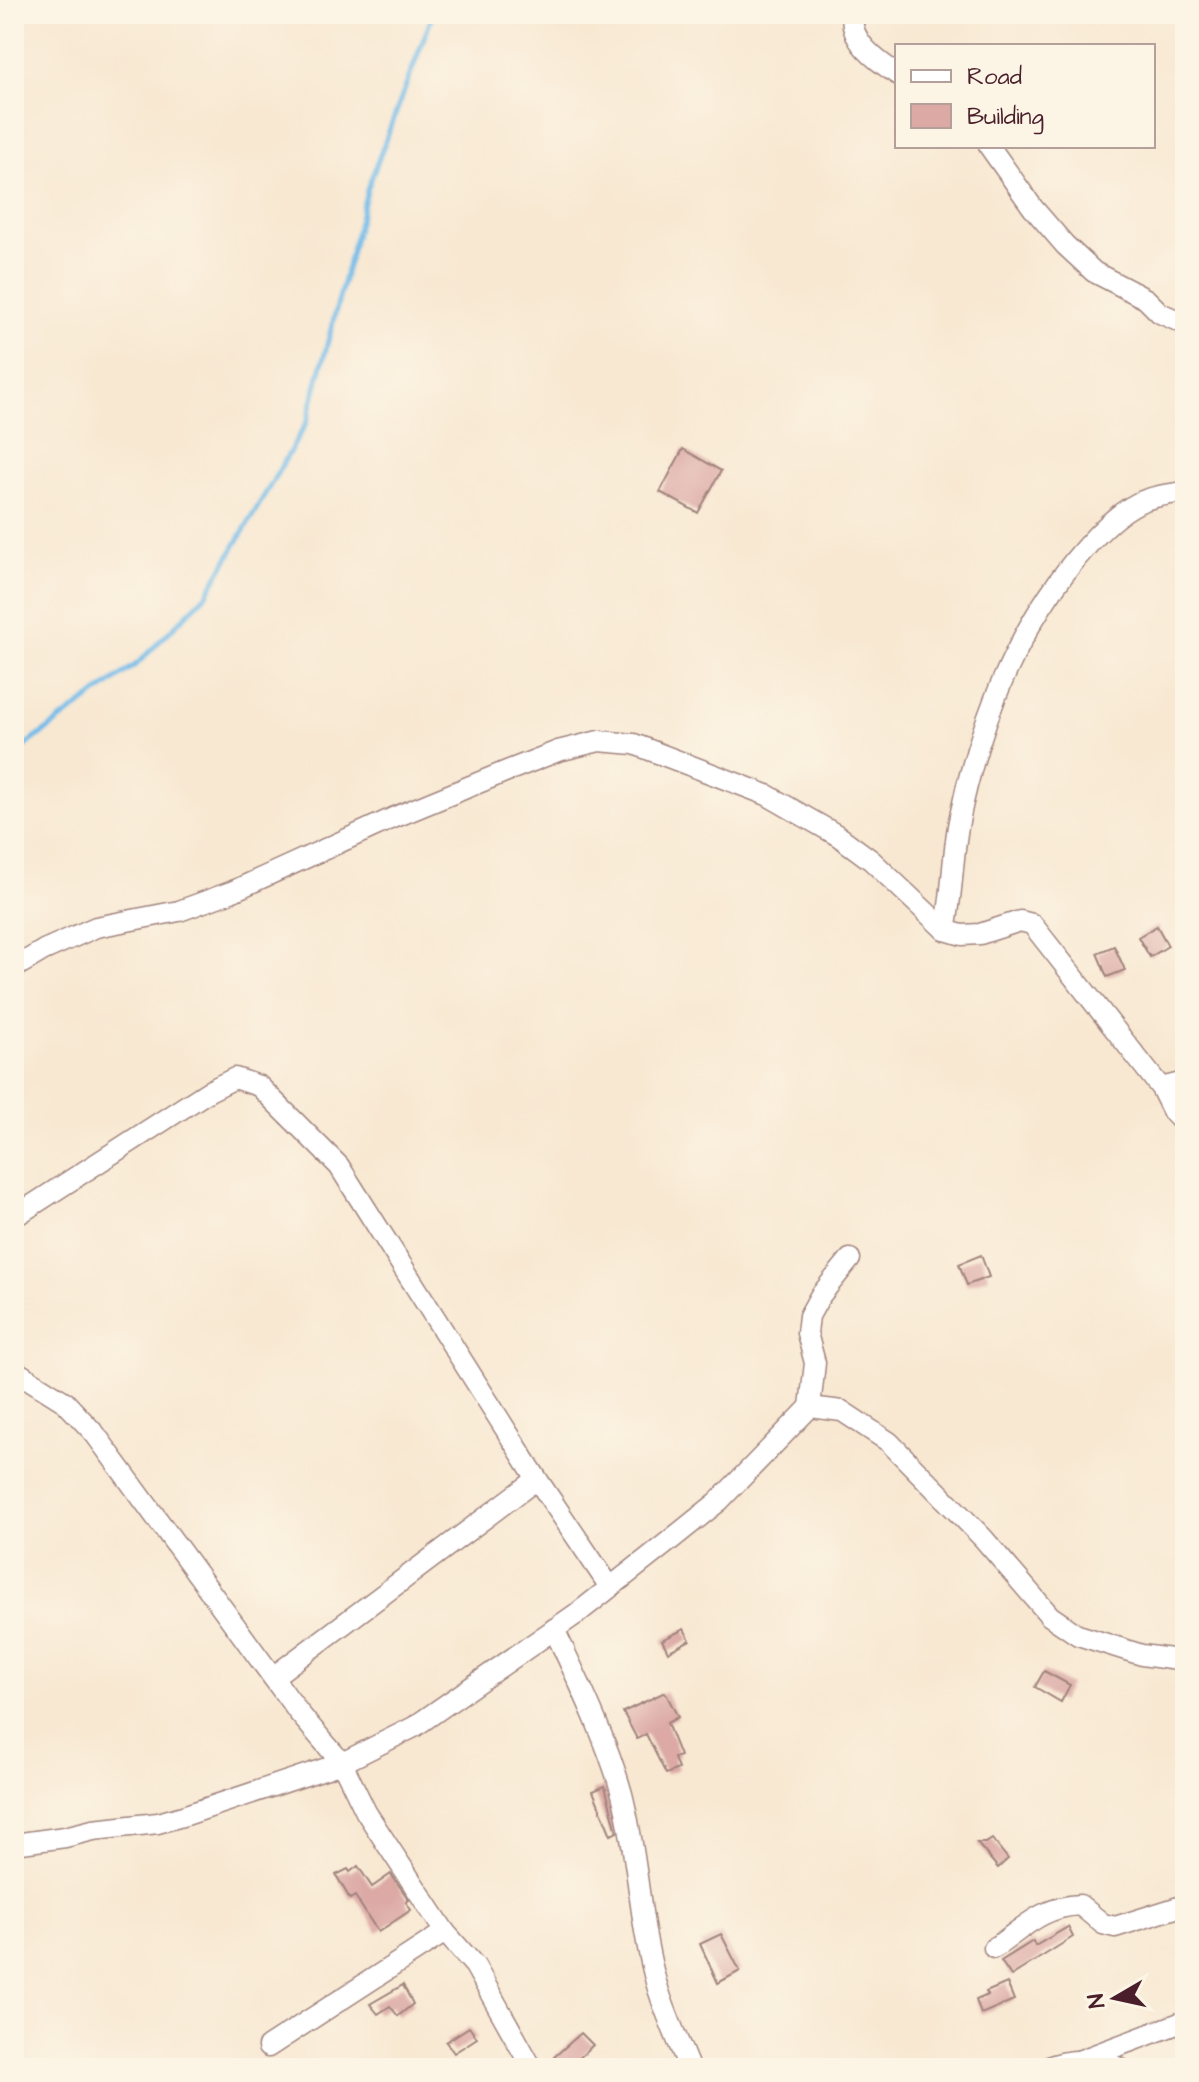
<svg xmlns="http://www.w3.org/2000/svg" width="1199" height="2082" font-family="'Architects Daughter',sans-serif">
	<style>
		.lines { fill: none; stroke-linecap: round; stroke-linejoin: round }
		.stream { stroke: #71bbe9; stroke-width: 5 }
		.building { fill: #dca9a5 }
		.minor-casing { stroke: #a1847e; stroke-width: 23 }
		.minor { stroke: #fff; stroke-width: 20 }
	</style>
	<rect width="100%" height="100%" fill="#fcf5e5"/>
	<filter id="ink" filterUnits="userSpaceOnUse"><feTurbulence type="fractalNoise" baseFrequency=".0125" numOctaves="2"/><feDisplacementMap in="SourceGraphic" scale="16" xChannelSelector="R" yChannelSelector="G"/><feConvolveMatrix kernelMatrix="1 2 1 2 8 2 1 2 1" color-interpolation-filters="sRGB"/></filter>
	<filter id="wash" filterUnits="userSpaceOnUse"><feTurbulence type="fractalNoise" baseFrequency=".006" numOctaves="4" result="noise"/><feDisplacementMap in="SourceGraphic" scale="32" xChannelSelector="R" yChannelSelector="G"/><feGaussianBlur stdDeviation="1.8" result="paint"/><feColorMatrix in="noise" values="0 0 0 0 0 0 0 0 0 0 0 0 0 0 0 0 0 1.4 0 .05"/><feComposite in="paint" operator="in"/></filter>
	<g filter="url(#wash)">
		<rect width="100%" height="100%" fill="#f8e8d2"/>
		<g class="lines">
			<path class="stream" d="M 14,754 L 138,663 L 207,594 L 307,422 L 368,187 L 433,14"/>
		</g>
		<g id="blocks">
			<g class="building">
				<path d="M 683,449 L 721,471 L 698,513 L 660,492 Z"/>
				<path d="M 1157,926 L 1168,946 L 1150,957 L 1138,937 Z"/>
				<path d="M 1114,946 L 1125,970 L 1107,977 L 1097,953 Z"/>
				<path d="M 981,1255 L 989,1277 L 967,1285 L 959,1264 Z"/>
				<path d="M 684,1629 L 690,1640 L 668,1652 L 662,1640 Z"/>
				<path d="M 1044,1671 L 1070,1685 L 1061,1702 L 1035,1687 Z"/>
				<path d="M 665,1692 L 678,1717 L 667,1723 L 680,1756 L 674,1758 L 678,1769 L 666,1774 L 646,1734 L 637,1739 L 623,1712 Z"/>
				<path d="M 605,1786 L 617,1832 L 611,1835 L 593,1791 Z"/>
				<path d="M 992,1839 L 1008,1859 L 998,1868 L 977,1843 L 986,1843 Z"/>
				<path d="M 358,1866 L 372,1887 L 391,1874 L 409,1900 L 406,1902 L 411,1910 L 378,1932 L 355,1896 L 350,1899 L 336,1875 L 348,1869 L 350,1872 Z"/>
				<path d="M 1068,1927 L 1073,1937 L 1011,1976 L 1001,1961 L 1033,1941 L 1035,1946 Z"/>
				<path d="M 721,1934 L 740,1971 L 718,1983 L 700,1944 Z"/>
				<path d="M 1007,1983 L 1014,2000 L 981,2014 L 976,2000 L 988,1995 L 986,1992 Z"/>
				<path d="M 403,1985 L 413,2004 L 398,2016 L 390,2006 L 378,2014 L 370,2004 Z"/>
				<path d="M 469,2027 L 477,2038 L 454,2053 L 446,2042 Z"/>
				<path d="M 581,2033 L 593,2045 L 569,2068 L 564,2068 L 554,2057 Z"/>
			</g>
		</g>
	</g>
	<g filter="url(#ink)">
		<use href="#blocks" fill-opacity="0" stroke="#a1847e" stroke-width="2"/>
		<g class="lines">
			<defs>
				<g id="minor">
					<path d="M 853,14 C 848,40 877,61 897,74"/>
					<path d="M 989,146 L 1033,208 L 1065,245 L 1094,272 L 1146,299 L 1160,313 L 1185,324"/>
					<path d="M 945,930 C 953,893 952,857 959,821 C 979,722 1019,622 1087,546 C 1101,530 1118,513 1138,503 C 1152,496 1170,494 1185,492"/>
					<path d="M 14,968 L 44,950 L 96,927 L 179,911 L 231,892 L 393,818 L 507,771 L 558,751 L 599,741 L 634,744 L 767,795 L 837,835 L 871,860 L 945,930 L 962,935 L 980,934 L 1020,921 L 1032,924 L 1161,1088 L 1173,1112 L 1185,1125"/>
					<path d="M 1161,1088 L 1185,1082"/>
					<path d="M 14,1217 L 209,1091 L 235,1078 L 259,1086 L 339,1166 L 537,1479 L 610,1587"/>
					<path d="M 14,1370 L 65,1402 L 95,1434 L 299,1713 L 342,1763 L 366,1812 L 388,1846 L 445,1932 L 475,1966 L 532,2068"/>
					<path d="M 810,1407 L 815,1363 L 807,1333 L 809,1316 L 820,1296 L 850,1259"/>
					<path d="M 554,1629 C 578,1680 607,1740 622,1794 C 638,1856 639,1921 656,1982 C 664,2011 678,2040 689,2068"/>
					<path d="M 273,1677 L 537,1479"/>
					<path d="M 14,1844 L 65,1837 L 93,1830 L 158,1823 L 186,1815 L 342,1763 L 414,1727 L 579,1612 L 668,1542 L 719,1501 L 810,1407 L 842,1411 L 889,1442 L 983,1538 L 1050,1616 L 1078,1635 L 1142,1655 L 1185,1661"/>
					<path d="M 994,1948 C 1024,1928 1041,1907 1080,1905 L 1103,1924 L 1115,1927 L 1185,1905"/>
					<path d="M 268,2047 L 445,1932"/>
					<path d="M 1078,2061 L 1185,2021"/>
					<path d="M 1046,2068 C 1070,2058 1095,2059 1120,2068"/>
				</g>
			</defs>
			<use href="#minor" class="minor-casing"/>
			<use href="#minor" class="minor"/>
		</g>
	</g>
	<rect width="1199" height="2082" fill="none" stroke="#fcf5e5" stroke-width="48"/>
	<rect x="895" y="44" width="260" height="104" fill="#fcf5e5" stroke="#b59f9b" stroke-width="2"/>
	<rect x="911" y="70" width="40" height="12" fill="#ffffff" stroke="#b59f9b" stroke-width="2"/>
	<text x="967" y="84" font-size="24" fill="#4a1f2b">Road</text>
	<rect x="911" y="104" width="40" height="24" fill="#dca9a5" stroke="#b59f9b" stroke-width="2"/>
	<text x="967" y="124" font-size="24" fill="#4a1f2b">Building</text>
	<g transform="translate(1115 1998) rotate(261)" stroke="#fcf5e5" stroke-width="6" paint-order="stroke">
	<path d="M0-6L14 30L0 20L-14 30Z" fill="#4a1f2b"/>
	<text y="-12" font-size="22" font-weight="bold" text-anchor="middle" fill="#4a1f2b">N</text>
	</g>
</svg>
